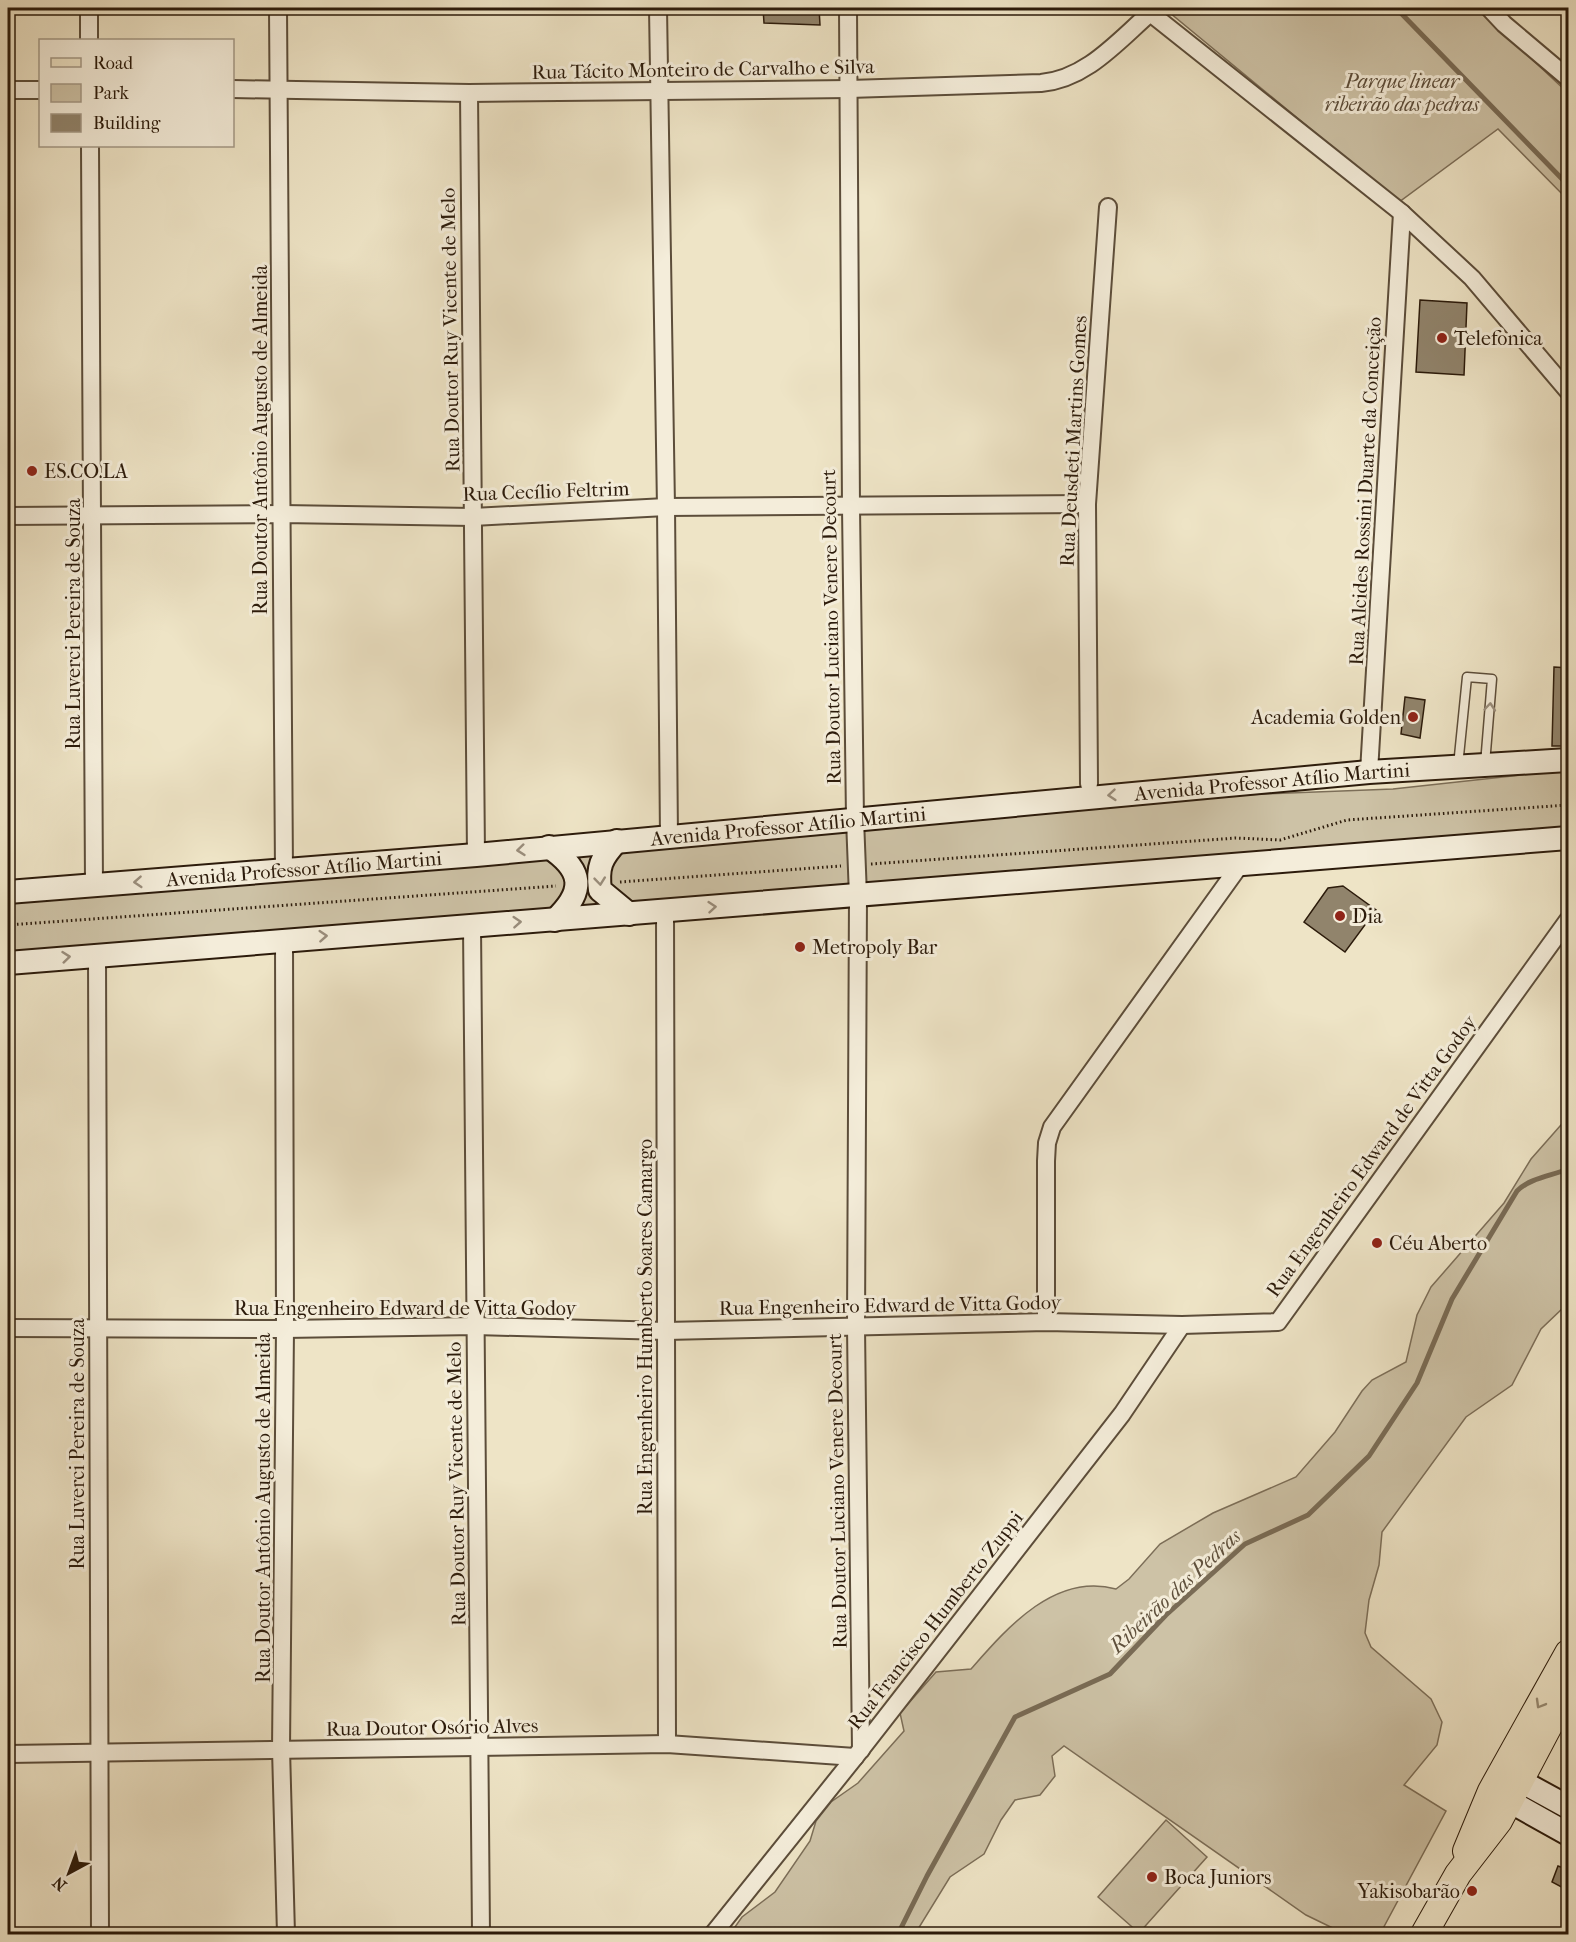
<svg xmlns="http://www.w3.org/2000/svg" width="1576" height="1942" font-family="'IM FELL French Canon',serif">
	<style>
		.green { fill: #cdc2a6; stroke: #7c6e58; stroke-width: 1.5 }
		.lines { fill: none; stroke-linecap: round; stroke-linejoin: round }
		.stream { stroke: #796b55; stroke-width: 5 }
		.building { fill: #91846c; stroke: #2c1b0b; stroke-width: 1.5 }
		.lane-casing { stroke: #5c4d3a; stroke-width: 11 }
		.street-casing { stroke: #5c4d3a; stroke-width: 20 }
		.secondary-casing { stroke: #2c1b0b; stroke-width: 26 }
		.primary-casing { stroke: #2c1b0b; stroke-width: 28 }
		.path { stroke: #2c1b0b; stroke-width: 3; stroke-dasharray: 1.5 3; stroke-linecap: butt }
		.lane { stroke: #f4edda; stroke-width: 8 }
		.street { stroke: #f4edda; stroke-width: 16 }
		.secondary { stroke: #f4edda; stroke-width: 22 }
		.primary { stroke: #eee4c6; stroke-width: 26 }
		.oneway { stroke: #9a8e7d }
		.oneway2 { stroke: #978a72 }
		.poi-dot { fill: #8f2418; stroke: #f4edda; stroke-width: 2 }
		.labels { text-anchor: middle; stroke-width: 6; stroke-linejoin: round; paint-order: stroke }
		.street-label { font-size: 20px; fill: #2c1b0b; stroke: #f4edda }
		.park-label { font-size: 20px; font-style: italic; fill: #5c4d3a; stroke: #f4edda }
		.poi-label { font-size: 20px; fill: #2c1b0b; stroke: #f4edda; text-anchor: start }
		.water-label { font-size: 21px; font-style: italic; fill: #5f503c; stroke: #f4edda }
	</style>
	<rect width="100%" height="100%" fill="#eee4c6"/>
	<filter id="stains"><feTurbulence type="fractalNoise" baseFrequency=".00333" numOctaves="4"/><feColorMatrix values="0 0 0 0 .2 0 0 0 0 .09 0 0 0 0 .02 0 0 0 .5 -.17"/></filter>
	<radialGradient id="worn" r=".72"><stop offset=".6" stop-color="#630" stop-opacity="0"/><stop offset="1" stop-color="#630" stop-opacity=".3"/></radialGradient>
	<g class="green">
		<path d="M 1164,8 L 1481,8 L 1502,31 L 1568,93 L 1568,200 L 1498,129 L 1399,202 Z"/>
		<path d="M 1568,770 L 1568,836 L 8,960 L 8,900 L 1239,795 L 1393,789 Z"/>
		<path d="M 1568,1117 L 1568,1300 L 1565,1306 L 1541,1329 L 1512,1385 L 1466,1417 L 1382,1532 L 1379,1565 L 1369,1600 L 1365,1633 L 1371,1647 L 1431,1699 L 1442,1722 L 1437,1745 L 1404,1785 L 1446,1811 L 1380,1934 L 1345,1934 L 1306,1915 L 1064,1746 L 1052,1756 L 1055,1776 L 1040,1795 L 1015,1800 L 1001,1820 L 984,1854 L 950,1877 L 915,1934 L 730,1934 L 742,1917 L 775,1892 L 810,1841 L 816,1821 L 831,1802 L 858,1783 L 904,1731 L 900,1713 L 936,1672 L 971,1669 C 1007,1628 1055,1572 1116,1589 L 1129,1579 L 1160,1544 L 1213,1513 L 1296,1477 L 1335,1432 L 1362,1391 L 1372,1380 L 1406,1362 L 1417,1315 L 1431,1287 L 1504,1203 L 1531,1159 Z"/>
		<path d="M 1166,1820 L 1207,1857 L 1139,1933 L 1098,1897 Z"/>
	</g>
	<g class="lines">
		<g class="stream">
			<path d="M 1396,8 L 1568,185"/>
			<path d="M 898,1934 L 927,1876 L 1015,1717 L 1110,1674 L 1166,1615 L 1245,1544 L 1308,1515 L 1369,1456 L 1417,1383 L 1452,1299 L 1517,1191 C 1530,1178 1551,1176 1568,1169"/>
		</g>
	</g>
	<g class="building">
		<path d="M 763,8 L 819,8 L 820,25 L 764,23 Z"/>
		<path d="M 1420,300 L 1467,303 L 1464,375 L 1416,372 Z"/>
		<path d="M 1554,667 L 1569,668 L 1569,746 L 1552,746 Z"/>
		<path d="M 1405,697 L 1425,700 L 1420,738 L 1401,734 Z"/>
		<path d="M 1343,886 L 1376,910 L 1345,952 L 1304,922 L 1328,888 Z"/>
		<path d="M 1558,1866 L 1569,1870 L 1569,1891 L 1552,1882 Z"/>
	</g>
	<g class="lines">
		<defs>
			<path id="lane" d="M 1458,766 L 1467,677 L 1492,679 L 1485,764"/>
			<g id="street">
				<path d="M 89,8 L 89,40"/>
				<path d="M 278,8 L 284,871"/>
				<path d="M 658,8 L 666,507 L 669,837"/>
				<path d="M 848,8 L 851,507 L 855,819 L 858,896 L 856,1326 L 861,1750"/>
				<path d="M 1144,8 L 1402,213 L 1472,278 L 1568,391"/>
				<path d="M 1489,8 L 1504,24 L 1568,78"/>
				<path d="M 232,89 L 469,93 L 849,89 L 1041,83 C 1086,79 1117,42 1149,14"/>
				<path d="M 8,90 L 40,90"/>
				<path d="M 469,93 L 476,855"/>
				<path d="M 90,146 L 94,886"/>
				<path d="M 8,516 L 282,514 L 473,517 L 666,507 L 1087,504"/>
				<path d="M 1369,772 L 1402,213"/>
				<path d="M 1089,784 L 1087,504 L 1108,207"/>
				<path d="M 665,911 L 667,1744"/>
				<path d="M 472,926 L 481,1934"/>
				<path d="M 284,939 L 285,1329 L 281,1749 L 286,1934"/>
				<path d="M 97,953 L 100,1934"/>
				<path d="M 1046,1322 L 1046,1161 L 1047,1143 L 1052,1127 L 1240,865"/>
				<path d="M 8,1328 L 285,1329 L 475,1326 L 666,1331 L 1046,1322 L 1182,1325 L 1278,1322 L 1568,920"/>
				<path d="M 8,1754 L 667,1744 L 855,1757"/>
				<path d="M 713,1934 L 855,1757 L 1122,1414 L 1182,1325"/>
			</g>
			<g id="secondary">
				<path d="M 617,841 C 601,858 597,867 600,890 L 629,914"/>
				<path d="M 549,847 C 584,871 585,891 555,920"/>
				<path id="s1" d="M 8,892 L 476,855 L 1369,772 L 1568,760"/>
				<path d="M 8,963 L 1568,838"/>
				<path d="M 1504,1772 L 1568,1807"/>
				<path d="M 1495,1793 L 1568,1834"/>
			</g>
			<g id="primary">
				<path d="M 1466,1851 L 1491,1791 L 1568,1653"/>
				<path d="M 1424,1934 L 1458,1874 L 1499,1821 L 1568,1690"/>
			</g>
		</defs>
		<use href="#lane" class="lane-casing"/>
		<use href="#street" class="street-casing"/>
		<use href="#secondary" class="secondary-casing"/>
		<use href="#primary" class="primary-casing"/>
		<g class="path">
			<path d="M 871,864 L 1236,838 L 1280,840 L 1347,820 L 1568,805"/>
			<path d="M 620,882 L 841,866"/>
			<path d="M 8,925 L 556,886"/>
		</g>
		<use href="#lane" class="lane"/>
		<use href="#street" class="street"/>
		<use href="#secondary" class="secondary"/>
		<use href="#primary" class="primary"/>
	</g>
	<defs><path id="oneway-chevron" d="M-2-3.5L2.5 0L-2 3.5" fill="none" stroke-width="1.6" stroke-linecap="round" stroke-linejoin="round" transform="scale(1.5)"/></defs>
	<g class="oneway">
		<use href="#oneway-chevron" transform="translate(1490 707) rotate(-85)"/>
		<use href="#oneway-chevron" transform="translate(1112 795) rotate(175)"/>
		<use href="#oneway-chevron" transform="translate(521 850) rotate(174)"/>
		<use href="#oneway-chevron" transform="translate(600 881) rotate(84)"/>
		<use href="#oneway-chevron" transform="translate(138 882) rotate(176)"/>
		<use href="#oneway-chevron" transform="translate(712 907) rotate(-5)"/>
		<use href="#oneway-chevron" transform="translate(517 922) rotate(-4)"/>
		<use href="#oneway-chevron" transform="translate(323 936) rotate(-4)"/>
		<use href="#oneway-chevron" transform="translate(66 957) rotate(-6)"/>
	</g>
	<use class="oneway2" href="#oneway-chevron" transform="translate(1540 1704) rotate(120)"/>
	<g class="poi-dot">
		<circle cx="1442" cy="338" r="6"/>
		<circle cx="32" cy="471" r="6"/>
		<circle cx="1413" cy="717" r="6"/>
		<circle cx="1340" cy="916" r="6"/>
		<circle cx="800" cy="947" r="6"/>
		<circle cx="1377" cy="1243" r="6"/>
		<circle cx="1152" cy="1877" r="6"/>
		<circle cx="1472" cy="1891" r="6"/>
	</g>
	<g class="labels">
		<g class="street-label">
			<text transform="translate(703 69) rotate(-1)" y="7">Rua Tácito Monteiro de Carvalho e Silva</text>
			<text transform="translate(450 330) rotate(-91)" y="7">Rua Doutor Ruy Vicente de Melo</text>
			<text transform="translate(260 440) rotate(-90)" y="7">Rua Doutor Antônio Augusto de Almeida</text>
			<text transform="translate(1073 441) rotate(-87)" y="7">Rua Deusdeti Martins Gomes</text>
			<text transform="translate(546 491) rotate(-2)" y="7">Rua Cecílio Feltrim</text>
			<text transform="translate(1365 491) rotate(-87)" y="7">Rua Alcides Rossini Duarte da Conceição</text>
			<text transform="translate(73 624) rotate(-90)" y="7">Rua Luverci Pereira de Souza</text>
			<text transform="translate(831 627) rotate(-91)" y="7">Rua Doutor Luciano Venere Decourt</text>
			<text dy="7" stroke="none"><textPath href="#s1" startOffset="1269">Avenida Professor Atílio Martini</textPath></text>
			<text dy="7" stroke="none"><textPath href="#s1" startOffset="783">Avenida Professor Atílio Martini</textPath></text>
			<text dy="7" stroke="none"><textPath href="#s1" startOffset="297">Avenida Professor Atílio Martini</textPath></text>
			<text transform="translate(1371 1156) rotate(-54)" y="7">Rua Engenheiro Edward de Vitta Godoy</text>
			<text transform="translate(890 1305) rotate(-1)" y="7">Rua Engenheiro Edward de Vitta Godoy</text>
			<text x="405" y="1315">Rua Engenheiro Edward de Vitta Godoy</text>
			<text transform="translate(645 1327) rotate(-90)" y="7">Rua Engenheiro Humberto Soares Camargo</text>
			<text transform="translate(77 1444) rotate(-90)" y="7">Rua Luverci Pereira de Souza</text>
			<text transform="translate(456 1484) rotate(-91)" y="7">Rua Doutor Ruy Vicente de Melo</text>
			<text transform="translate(837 1491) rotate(-91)" y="7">Rua Doutor Luciano Venere Decourt</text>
			<text transform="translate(263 1508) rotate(-90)" y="7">Rua Doutor Antônio Augusto de Almeida</text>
			<text transform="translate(935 1620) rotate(-52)" y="7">Rua Francisco Humberto Zuppi</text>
			<text transform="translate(432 1727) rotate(-1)" y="7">Rua Doutor Osório Alves</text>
		</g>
		<g class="park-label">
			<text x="1402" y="88">Parque linear<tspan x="1402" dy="23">ribeirão das pedras</tspan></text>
		</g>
		<g class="poi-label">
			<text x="1454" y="345">Telefonica</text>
			<text x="44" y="478">ES.CO.LA</text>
			<text x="1401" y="724" text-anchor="end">Academia Golden</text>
			<text x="1352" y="923">Dia</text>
			<text x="812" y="954">Metropoly Bar</text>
			<text x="1389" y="1250">Céu Aberto</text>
			<text x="1164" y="1884">Boca Juniors</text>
			<text x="1460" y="1898" text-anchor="end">Yakisobarão</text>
		</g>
		<g class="water-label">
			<text transform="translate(1175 1591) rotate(-43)" y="7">Ribeirão das Pedras</text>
		</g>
	</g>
	<rect width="1576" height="1942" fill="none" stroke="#eee4c6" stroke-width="30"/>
	<rect x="9" y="9" width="1558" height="1924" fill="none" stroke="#2c1b0b" stroke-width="3"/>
	<rect x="15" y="15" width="1546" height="1912" fill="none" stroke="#2c1b0b" stroke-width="1.5"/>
	<rect x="39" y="39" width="195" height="108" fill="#f4edda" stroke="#a49987" stroke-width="1.5"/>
	<rect x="51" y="58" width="30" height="9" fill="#eee4c6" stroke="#a49987" stroke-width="1.5"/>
	<text x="93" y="69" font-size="18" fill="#2c1b0b">Road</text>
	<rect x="51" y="84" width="30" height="18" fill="#cdc2a6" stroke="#a49987" stroke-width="1.5"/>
	<text x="93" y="99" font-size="18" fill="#2c1b0b">Park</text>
	<rect x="51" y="114" width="30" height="18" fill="#91846c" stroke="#a49987" stroke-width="1.5"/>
	<text x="93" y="129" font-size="18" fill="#2c1b0b">Building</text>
	<g transform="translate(69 1873) rotate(221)" stroke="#f4edda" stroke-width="4.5" paint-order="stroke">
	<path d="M0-4.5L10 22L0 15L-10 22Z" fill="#2c1b0b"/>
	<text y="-9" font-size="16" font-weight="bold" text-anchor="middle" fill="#2c1b0b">N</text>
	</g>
	<rect width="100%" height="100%" filter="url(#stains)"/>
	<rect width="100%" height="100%" fill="url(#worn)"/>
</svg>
